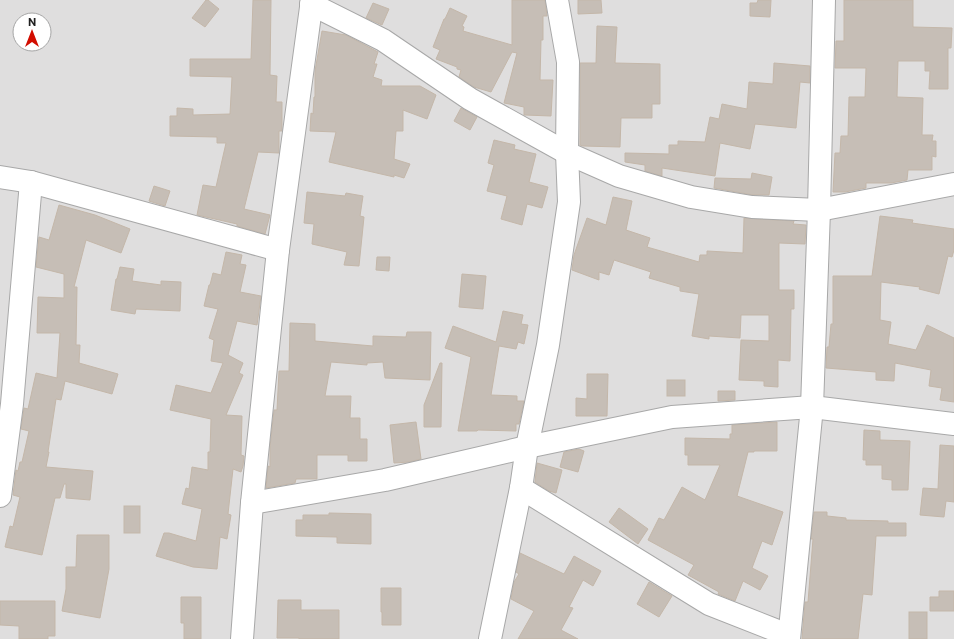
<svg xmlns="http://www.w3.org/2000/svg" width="954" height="639" font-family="Commissioner,sans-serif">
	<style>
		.residential { fill: #dfdede; fill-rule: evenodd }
		.building { fill: #c6beb6; stroke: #c4b7a9 }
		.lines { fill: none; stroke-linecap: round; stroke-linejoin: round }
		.minor-casing { stroke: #a8a8a8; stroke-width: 24 }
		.minor { stroke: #fff; stroke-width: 22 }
	</style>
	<rect width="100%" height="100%" fill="#f1efe8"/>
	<path class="residential" d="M 0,0 L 954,0 L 954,639 L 0,639 ZM 20,20 L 44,20 L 44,44 L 20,44 Z"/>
	<g class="building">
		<path d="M 206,0 L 208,0 L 219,9 L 205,27 L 192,18 Z"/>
		<path d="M 253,0 L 271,0 L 270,75 L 277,76 L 276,102 L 282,102 L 282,131 L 279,131 L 279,153 L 258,152 L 244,209 L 270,215 L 265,234 L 237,226 L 237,224 L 197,215 L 203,185 L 216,187 L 226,143 L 217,143 L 217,137 L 170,136 L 170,116 L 177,116 L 177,108 L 193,109 L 193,115 L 230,114 L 232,77 L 190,76 L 190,59 L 251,59 Z"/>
		<path d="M 512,0 L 545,0 L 547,16 L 543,16 L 543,40 L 541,40 L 540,80 L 553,80 L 551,116 L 525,115 L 524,115 L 524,107 L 504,103 L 517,53 L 512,52 L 491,92 L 474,87 L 459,77 L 461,70 L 457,69 L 457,67 L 436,59 L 440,50 L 433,47 L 444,19 L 445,19 L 450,8 L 467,16 L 462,26 L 464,27 L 463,31 L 512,45 Z"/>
		<path d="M 578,0 L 601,0 L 602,13 L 578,14 Z"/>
		<path d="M 758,0 L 771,0 L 770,17 L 750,16 L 750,3 L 757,3 Z"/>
		<path d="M 844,0 L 913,0 L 913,27 L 952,28 L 951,48 L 948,48 L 948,89 L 929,89 L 930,71 L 925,71 L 925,61 L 898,61 L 897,97 L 923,98 L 922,135 L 933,135 L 932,141 L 936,141 L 936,157 L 932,156 L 932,170 L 908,170 L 907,180 L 891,183 L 866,183 L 866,188 L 845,192 L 833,192 L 835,153 L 840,153 L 841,136 L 848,136 L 849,97 L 865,97 L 866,68 L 835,68 L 836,41 L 844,41 Z"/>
		<path d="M 373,3 L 389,9 L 382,25 L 366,18 Z"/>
		<path d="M 597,26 L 617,27 L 615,63 L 660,64 L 660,104 L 652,104 L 652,118 L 621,118 L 620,147 L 583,146 L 580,145 L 580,63 L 596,63 Z"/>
		<path d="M 322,31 L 346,35 L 378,52 L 374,64 L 377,64 L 373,77 L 382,80 L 381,86 L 420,86 L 436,95 L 427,119 L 403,110 L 403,131 L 396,131 L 394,159 L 410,164 L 404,178 L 394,175 L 394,177 L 329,162 L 336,132 L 310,131 L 311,113 L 313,114 L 314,97 L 315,97 L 315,71 Z"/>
		<path d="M 774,63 L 810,66 L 810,83 L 800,82 L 796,128 L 755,124 L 750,149 L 720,143 L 715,176 L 662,168 L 662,176 L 645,171 L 645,165 L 625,162 L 625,153 L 669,154 L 669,145 L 678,145 L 678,141 L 705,142 L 710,117 L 719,119 L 722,104 L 747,109 L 749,82 L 773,84 Z"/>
		<path d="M 461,108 L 477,117 L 470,130 L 454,121 Z"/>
		<path d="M 494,140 L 515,145 L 514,149 L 536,154 L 529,182 L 548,187 L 542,208 L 527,204 L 522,225 L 501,219 L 507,196 L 487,191 L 494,165 L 488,163 Z"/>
		<path d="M 752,173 L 772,177 L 769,195 L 753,195 L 714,188 L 715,178 L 751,179 Z"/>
		<path d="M 154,186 L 170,191 L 165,206 L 149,201 Z"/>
		<path d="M 307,192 L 345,196 L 346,193 L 363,196 L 360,216 L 364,217 L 359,266 L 344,265 L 347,252 L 312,244 L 314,224 L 304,223 Z"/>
		<path d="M 613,197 L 632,201 L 626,230 L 650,238 L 647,247 L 699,262 L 700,255 L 707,255 L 707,251 L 743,253 L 744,218 L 794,221 L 793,224 L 806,225 L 805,244 L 779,243 L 779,290 L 794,290 L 794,309 L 791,309 L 790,361 L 778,360 L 778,387 L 764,386 L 764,381 L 739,380 L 741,340 L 769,341 L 769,315 L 741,315 L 740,338 L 709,336 L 709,339 L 692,336 L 699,294 L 680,291 L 680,287 L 649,278 L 651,272 L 614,260 L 609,275 L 599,272 L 599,280 L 572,270 L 574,255 L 587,218 L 606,225 Z"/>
		<path d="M 59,205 L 95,215 L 130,229 L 121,253 L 86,240 L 74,287 L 77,287 L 76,345 L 80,345 L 79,363 L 118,374 L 112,394 L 65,381 L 61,400 L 56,399 L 48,452 L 49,452 L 46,467 L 93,471 L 90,500 L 66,498 L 66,484 L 64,484 L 60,498 L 55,498 L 42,555 L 5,547 L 10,526 L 13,527 L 20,497 L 13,495 L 16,470 L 18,471 L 20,462 L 22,462 L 29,431 L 21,429 L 24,408 L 28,409 L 36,373 L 57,378 L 60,333 L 37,333 L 38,297 L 64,298 L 64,274 L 36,267 L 39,237 L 49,240 Z"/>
		<path d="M 880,216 L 913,220 L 912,223 L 954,229 L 954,250 L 952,257 L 948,256 L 939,294 L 919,289 L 920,287 L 881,282 L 880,320 L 891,322 L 888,344 L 916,350 L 927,325 L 954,338 L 954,402 L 940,400 L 942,388 L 929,386 L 931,370 L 895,363 L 894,381 L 876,380 L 876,372 L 826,368 L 827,347 L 829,347 L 831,324 L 833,324 L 833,276 L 872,276 Z"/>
		<path d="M 226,252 L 242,255 L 240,264 L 246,265 L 240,292 L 261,296 L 257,325 L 237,321 L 228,355 L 243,363 L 239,373 L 243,375 L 226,415 L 242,416 L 241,455 L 244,456 L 243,466 L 241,472 L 233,469 L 228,514 L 231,515 L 227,539 L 220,537 L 217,569 L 193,567 L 156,556 L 164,533 L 169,533 L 196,541 L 202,509 L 182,504 L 186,488 L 189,489 L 192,467 L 208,470 L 208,452 L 210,452 L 211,419 L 170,410 L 176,385 L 211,393 L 223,363 L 211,361 L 214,340 L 209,338 L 218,309 L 204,306 L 209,285 L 210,285 L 213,273 L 221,275 Z"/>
		<path d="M 377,257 L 390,257 L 389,271 L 376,270 Z"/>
		<path d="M 120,267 L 134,269 L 132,281 L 161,285 L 161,281 L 181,282 L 180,311 L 136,309 L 135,314 L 111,310 L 116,279 L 117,279 Z"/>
		<path d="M 462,274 L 486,276 L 483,309 L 459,307 Z"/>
		<path d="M 503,311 L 523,315 L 521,324 L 528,325 L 524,344 L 518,342 L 516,349 L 499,346 L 491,395 L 517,396 L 517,401 L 524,401 L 519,424 L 516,424 L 516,431 L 478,430 L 477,431 L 458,431 L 471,357 L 445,348 L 453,326 L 496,342 Z"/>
		<path d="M 290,323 L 315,324 L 315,341 L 373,346 L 373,336 L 406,337 L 407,332 L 431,332 L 430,380 L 385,378 L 383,362 L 367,363 L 367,365 L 331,362 L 325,396 L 351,396 L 350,418 L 360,418 L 360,439 L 367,439 L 367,461 L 348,461 L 348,455 L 317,455 L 317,479 L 296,479 L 295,483 L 266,488 L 268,466 L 270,467 L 270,447 L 274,410 L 277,410 L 279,371 L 289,371 Z"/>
		<path d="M 440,363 L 442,363 L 441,427 L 424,427 L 424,405 Z"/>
		<path d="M 587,374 L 608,374 L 607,416 L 576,416 L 576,398 L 587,399 Z"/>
		<rect x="667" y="380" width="18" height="16"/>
		<path d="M 718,391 L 735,391 L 735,400 L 718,401 Z"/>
		<path d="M 416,422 L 421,459 L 409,462 L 394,463 L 390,425 Z"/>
		<path d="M 777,422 L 777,451 L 754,451 L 754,452 L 748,452 L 737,496 L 783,512 L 772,545 L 762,541 L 752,568 L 768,576 L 760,590 L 743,581 L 735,601 L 718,594 L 719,592 L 688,575 L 694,565 L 648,540 L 659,518 L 664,520 L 682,487 L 705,500 L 720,465 L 688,465 L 688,455 L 685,455 L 685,438 L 730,439 L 730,434 L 732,434 L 732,425 Z"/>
		<path d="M 864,430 L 880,431 L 880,440 L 910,441 L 908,490 L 892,490 L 892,480 L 882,479 L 882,465 L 866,465 L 866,460 L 863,460 Z"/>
		<path d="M 940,445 L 954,446 L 954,502 L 946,501 L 944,517 L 920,515 L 923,488 L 938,489 Z"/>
		<path d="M 579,449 L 584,451 L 578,472 L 560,467 L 564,452 Z"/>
		<path d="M 537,463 L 562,470 L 556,493 L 549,491 L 535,482 Z"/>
		<rect x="124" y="506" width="16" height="27"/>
		<path d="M 619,508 L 648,529 L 638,544 L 609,522 Z"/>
		<path d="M 814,512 L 827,512 L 827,516 L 846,518 L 846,520 L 888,521 L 888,523 L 906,523 L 906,536 L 876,536 L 872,595 L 863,594 L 858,639 L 802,639 L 805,602 L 808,602 L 813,539 L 811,539 Z"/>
		<path d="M 329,513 L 371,514 L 371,544 L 337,543 L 337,537 L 296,536 L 296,520 L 303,520 L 303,515 L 329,515 Z"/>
		<path d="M 77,535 L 109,535 L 109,569 L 100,618 L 62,611 L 66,589 L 66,567 L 76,567 Z"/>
		<path d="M 520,553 L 564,574 L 574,556 L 601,571 L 593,586 L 583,580 L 569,607 L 573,608 L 561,630 L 578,639 L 518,639 L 534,611 L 511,599 L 514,582 L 519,574 L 516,572 Z"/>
		<path d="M 649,582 L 672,596 L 659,617 L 637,604 Z"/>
		<path d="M 381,588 L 401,588 L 401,625 L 382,625 L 382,612 L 381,612 Z"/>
		<path d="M 939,591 L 954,591 L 954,611 L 930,611 L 930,597 L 939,597 Z"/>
		<path d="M 181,597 L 201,597 L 201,639 L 184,639 L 184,623 L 181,623 Z"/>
		<path d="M 278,600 L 301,600 L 301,610 L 339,610 L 339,639 L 299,639 L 299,638 L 277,638 Z"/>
		<path d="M 0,601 L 55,601 L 55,636 L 48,636 L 48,639 L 19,639 L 19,626 L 0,625 Z"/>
		<rect x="909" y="612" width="18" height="27"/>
	</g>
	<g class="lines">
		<defs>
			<g id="minor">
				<path d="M 311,4 L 383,40 L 470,99 L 567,153 L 619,176 L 691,197 L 752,207 L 819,210 L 954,184"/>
				<path d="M 0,177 L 31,182 L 278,250"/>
				<path d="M 521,488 L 709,604 L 775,630 L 782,639"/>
				<path d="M 0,496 L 12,404 L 31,182"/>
				<path d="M 252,503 L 385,480 L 527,447 L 672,417 L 812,407 L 954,424"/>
				<path d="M 242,639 L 252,503 L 278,250 L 312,0"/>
				<path d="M 490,639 L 521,488 L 527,447 L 548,345 L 569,202 L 567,153 L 568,62 L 557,0"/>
				<path d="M 789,639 L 812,407 L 819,210 L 824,0"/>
			</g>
		</defs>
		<use href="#minor" class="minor-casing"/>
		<use href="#minor" class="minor"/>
	</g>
	<g transform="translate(32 32)"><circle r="19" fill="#ffffff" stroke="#a6a6a6"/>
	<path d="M0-3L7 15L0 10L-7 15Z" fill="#d20d00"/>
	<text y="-6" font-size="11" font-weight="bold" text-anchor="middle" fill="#212121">N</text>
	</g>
</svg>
